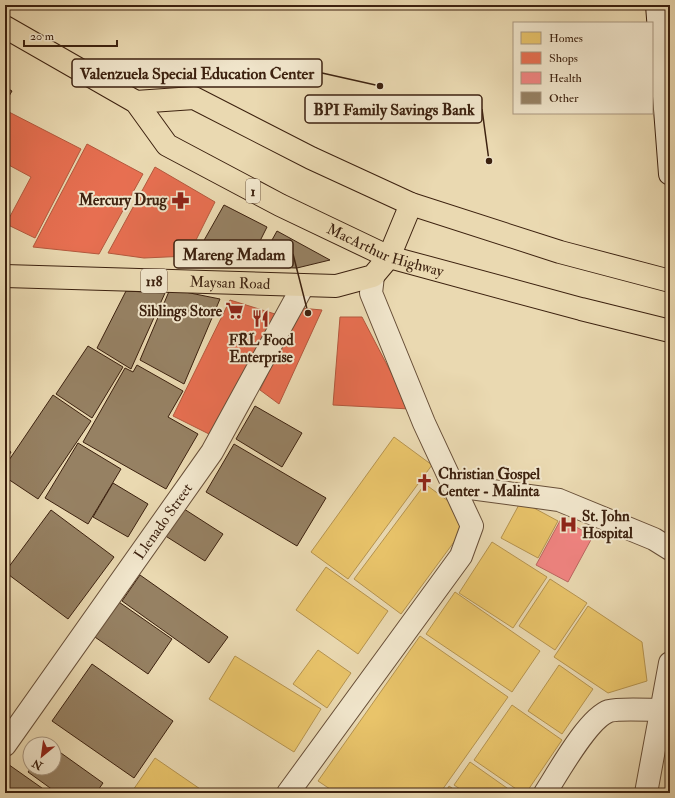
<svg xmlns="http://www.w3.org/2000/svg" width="675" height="798" font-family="'IM FELL Double Pica',serif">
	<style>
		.homes { fill: #e9c46a; stroke: #b5934f }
		.shops { fill: #e76f51; stroke: #b4583d }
		.health { fill: #f28482; stroke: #bb6660 }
		.building { fill: #968163; stroke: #3c210f }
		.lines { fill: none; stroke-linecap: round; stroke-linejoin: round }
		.street-casing { stroke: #684f38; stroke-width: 24 }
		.secondary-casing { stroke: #3c210f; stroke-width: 24 }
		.primary-casing { stroke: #3c210f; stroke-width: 24 }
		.highway-casing { stroke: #3c210f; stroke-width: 24 }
		.street { stroke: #f1e6cc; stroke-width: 22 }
		.secondary { stroke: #f1e6cc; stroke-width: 22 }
		.primary { stroke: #ead9b1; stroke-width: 22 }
		.highway { stroke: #ead9b1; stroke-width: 22 }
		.labels { text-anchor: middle; stroke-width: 4; stroke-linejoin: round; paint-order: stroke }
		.shield { fill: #f1e6cc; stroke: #725c48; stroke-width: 1 }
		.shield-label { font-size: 14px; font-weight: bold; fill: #3c210f }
		.poi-label { font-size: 15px; font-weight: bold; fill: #3c210f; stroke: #f1e6cc; text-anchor: end }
		.street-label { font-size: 15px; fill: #3c210f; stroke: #f1e6cc }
		.leader { fill: none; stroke: #3c210f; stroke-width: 1.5 }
		.callout-dot { fill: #3c210f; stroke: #f1e6cc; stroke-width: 1.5 }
		.callout { fill: #f1e6cc; stroke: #3c210f; stroke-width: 1.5 }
		.callout-label { font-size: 16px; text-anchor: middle; font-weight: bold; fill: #3c210f }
	</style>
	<rect width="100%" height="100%" fill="#ead9b1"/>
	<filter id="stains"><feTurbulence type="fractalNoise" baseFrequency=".005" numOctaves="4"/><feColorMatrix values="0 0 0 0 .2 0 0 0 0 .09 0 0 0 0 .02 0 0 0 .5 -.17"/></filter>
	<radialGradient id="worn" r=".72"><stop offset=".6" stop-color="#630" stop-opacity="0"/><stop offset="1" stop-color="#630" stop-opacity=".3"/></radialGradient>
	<g class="homes">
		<path d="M 394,437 L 432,465 L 348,579 L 311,552 Z"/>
		<path d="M 425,484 L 455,506 L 462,531 L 401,614 L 354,579 Z"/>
		<path d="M 521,501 L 558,521 L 538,558 L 501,538 Z"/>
		<path d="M 492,542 L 547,577 L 513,628 L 459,593 Z"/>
		<path d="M 326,567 L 388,611 L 358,654 L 296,610 Z"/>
		<path d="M 550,579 L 587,603 L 555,650 L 519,626 Z"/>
		<path d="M 455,592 L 540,651 L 512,692 L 426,634 Z"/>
		<path d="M 588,606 L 642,642 L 647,681 L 608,693 L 554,657 Z"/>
		<path d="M 420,636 L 508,697 L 440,793 L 336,793 L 318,781 Z"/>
		<path d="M 318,650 L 351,673 L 327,708 L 293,684 Z"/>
		<path d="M 235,656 L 321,709 L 294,752 L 209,699 Z"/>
		<path d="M 559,665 L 593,689 L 562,734 L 528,711 Z"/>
		<path d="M 512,705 L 562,740 L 526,793 L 522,793 L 474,760 Z"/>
		<path d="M 155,758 L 206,793 L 131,793 Z"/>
		<path d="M 470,762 L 514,793 L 466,793 L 454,785 Z"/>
		<path d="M 449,786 L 459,793 L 445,793 Z"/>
	</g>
	<g class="shops">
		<path d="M 7,111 L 81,149 L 35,238 L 6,224 L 31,177 L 5,163 L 5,115 Z"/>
		<path d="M 87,144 L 143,174 L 99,254 L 33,247 Z"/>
		<path d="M 155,167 L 215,202 L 188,256 L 144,258 L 108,253 Z"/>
		<path d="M 230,300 L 275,314 L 213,436 L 173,416 Z"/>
		<path d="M 300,308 L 322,310 L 279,404 L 260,390 Z"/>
		<path d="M 340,317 L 362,317 L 410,409 L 333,405 Z"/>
	</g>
	<path class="health" d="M 561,519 L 593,536 L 568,582 L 536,565 Z"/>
	<g class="building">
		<path d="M 5,87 L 12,91 L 5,103 Z"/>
		<path d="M 224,205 L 267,227 L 249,263 L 194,258 Z"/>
		<path d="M 277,231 L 330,260 L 297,268 L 257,267 Z"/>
		<path d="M 170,289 L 220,299 L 184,384 L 140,360 Z"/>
		<path d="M 126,291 L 165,293 L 131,369 L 97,348 Z"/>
		<path d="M 88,346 L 123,367 L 92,418 L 56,394 Z"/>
		<path d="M 137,365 L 183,391 L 168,417 L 198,434 L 166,489 L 83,442 L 125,368 L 133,372 Z"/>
		<path d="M 53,395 L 91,421 L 38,499 L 5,477 L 5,466 Z"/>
		<path d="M 255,406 L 302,433 L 282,467 L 236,439 Z"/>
		<path d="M 78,443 L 121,469 L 88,524 L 45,498 Z"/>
		<path d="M 234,444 L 326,498 L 297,546 L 206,492 Z"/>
		<path d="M 5,448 L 11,452 L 5,462 Z"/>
		<path d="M 113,483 L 148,504 L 128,537 L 93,517 Z"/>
		<path d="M 181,507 L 223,534 L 205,561 L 164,535 Z"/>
		<path d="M 51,510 L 114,557 L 68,619 L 5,572 Z"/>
		<path d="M 140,575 L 228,637 L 209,663 L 122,601 Z"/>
		<path d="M 116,600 L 172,639 L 148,674 L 92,635 Z"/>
		<path d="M 92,664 L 173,721 L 134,778 L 52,721 Z"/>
		<path d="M 54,748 L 103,783 L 96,793 L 57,793 L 28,772 L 31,768 L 54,768 Z"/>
		<path d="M 5,762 L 49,793 L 5,793 Z"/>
	</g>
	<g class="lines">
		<defs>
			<g id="street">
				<path d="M 455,486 L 559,500 L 654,539 L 670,549"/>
				<path id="s1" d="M 5,745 L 212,452 L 303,286"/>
				<path d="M 288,793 L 461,556 L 472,526 L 424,423 L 371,293 L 373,276"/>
				<path d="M 545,793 C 558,773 588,718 609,711 C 619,708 650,710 662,710"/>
				<path d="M 646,793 L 670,663"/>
			</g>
			<path id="secondary" d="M 657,5 L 670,174"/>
			<g id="primary">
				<path id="s2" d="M 5,276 L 336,286 L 373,276 L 389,257 L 411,204"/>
			</g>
			<g id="highway">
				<path id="s3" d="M 5,27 L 136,102 L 167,145 L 280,205 L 389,257 L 581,309 L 670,331"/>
				<path d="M 136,102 L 194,98 L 311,158 L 411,204 L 560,252 L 670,281"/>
			</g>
		</defs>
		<use href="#street" class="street-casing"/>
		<use href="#secondary" class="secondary-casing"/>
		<use href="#primary" class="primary-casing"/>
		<use href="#highway" class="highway-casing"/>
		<use href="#street" class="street"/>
		<use href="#secondary" class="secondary"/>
		<use href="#primary" class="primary"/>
		<use href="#highway" class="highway"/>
	</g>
	<defs>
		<symbol id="pharmacy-bare" viewBox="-9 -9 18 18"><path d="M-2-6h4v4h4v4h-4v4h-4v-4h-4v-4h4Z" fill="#8f2418" stroke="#f1e6cc" stroke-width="2.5" paint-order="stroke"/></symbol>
		<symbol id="supermarket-bare" viewBox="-9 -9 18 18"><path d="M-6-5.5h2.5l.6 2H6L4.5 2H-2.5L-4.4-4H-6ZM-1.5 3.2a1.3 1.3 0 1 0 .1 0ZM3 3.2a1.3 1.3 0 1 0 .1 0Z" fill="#8f2418" stroke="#f1e6cc" stroke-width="2.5" paint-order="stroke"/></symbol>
		<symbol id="restaurant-bare" viewBox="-9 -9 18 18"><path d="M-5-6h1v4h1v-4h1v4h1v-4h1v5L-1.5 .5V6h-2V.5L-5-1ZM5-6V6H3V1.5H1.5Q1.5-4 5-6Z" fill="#8f2418" stroke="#f1e6cc" stroke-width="2.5" paint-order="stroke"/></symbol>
		<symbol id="church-bare" viewBox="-9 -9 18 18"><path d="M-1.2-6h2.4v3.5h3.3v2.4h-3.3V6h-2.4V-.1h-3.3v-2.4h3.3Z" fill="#8f2418" stroke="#f1e6cc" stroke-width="2.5" paint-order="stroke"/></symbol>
		<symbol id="hospital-bare" viewBox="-9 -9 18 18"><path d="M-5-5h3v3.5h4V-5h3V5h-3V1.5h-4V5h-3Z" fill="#8f2418" stroke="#f1e6cc" stroke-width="2.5" paint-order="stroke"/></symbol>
	</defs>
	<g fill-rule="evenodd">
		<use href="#pharmacy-bare" x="168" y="188" width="25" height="25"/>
		<use href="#supermarket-bare" x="222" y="298" width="25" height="25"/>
		<use href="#restaurant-bare" x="248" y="306" width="25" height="25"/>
		<use href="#church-bare" x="412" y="470" width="25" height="25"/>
		<use href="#hospital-bare" x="556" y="512" width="25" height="25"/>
	</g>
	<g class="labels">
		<g class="shield">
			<rect x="246" y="179" width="14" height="24" rx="3"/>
			<rect x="141" y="269" width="26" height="24" rx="3"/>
		</g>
		<g class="shield-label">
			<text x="253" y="196">1</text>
			<text x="154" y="286">118</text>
		</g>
		<g class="poi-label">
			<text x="167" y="205">Mercury Drug</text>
			<text x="222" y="316">Siblings Store</text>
			<text x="261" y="345" text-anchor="middle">FRL Food<tspan x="261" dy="17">Enterprise</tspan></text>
			<text x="438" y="479" text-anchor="start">Christian Gospel<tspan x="438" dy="17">Center - Malinta</tspan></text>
			<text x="582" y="521" text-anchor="start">St. John<tspan x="582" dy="17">Hospital</tspan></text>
		</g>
		<g class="street-label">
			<text dy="5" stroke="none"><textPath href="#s3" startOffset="447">MacArthur Highway</textPath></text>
			<text dy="5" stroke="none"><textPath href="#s2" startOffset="225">Maysan Road</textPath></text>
			<text dy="5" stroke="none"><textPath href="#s1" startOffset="274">Llenado Street</textPath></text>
		</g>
	</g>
	<path class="leader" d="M380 86L322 73M489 161L482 109M308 313L293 254"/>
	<g class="callout-dot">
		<circle cx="380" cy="86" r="4"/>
		<circle cx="489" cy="161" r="4"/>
		<circle cx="308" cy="313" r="4"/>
	</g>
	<g class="callout">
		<rect x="72" y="59" width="250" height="28" rx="4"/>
		<rect x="305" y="95" width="177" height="28" rx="4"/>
		<rect x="174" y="240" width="119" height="28" rx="4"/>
	</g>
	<g class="callout-label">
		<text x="197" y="79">Valenzuela Special Education Center</text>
		<text x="394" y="115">BPI Family Savings Bank</text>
		<text x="234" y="260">Mareng Madam</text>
	</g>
	<rect width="675" height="798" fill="none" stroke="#ead9b1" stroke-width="20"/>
	<rect x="6" y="6" width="663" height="786" fill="none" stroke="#3c210f" stroke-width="2"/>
	<rect x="10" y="10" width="655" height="778" fill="none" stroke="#3c210f"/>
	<rect x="513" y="22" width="140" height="92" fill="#f1e6cc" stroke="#a99780"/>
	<rect x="521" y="32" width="20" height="12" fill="#e9c46a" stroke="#a99780"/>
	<text x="549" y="42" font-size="12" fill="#3c210f">Homes</text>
	<rect x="521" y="52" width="20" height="12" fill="#e76f51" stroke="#a99780"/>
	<text x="549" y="62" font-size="12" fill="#3c210f">Shops</text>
	<rect x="521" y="72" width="20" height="12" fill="#f28482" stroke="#a99780"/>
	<text x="549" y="82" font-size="12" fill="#3c210f">Health</text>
	<rect x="521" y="92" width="20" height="12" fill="#968163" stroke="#a99780"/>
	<text x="549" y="102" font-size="12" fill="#3c210f">Other</text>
	<g transform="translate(42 756) rotate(209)"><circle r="19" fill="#f1e6cc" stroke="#a99780"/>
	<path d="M0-3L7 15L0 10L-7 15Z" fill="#8f2418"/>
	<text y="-6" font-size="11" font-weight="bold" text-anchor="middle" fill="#3c210f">N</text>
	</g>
	<path d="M24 40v6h93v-6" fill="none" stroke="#3c210f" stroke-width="2"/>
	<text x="30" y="40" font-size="12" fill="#3c210f" stroke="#f1e6cc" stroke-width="3" paint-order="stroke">20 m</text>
	<rect width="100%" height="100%" filter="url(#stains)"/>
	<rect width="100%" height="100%" fill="url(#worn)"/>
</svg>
